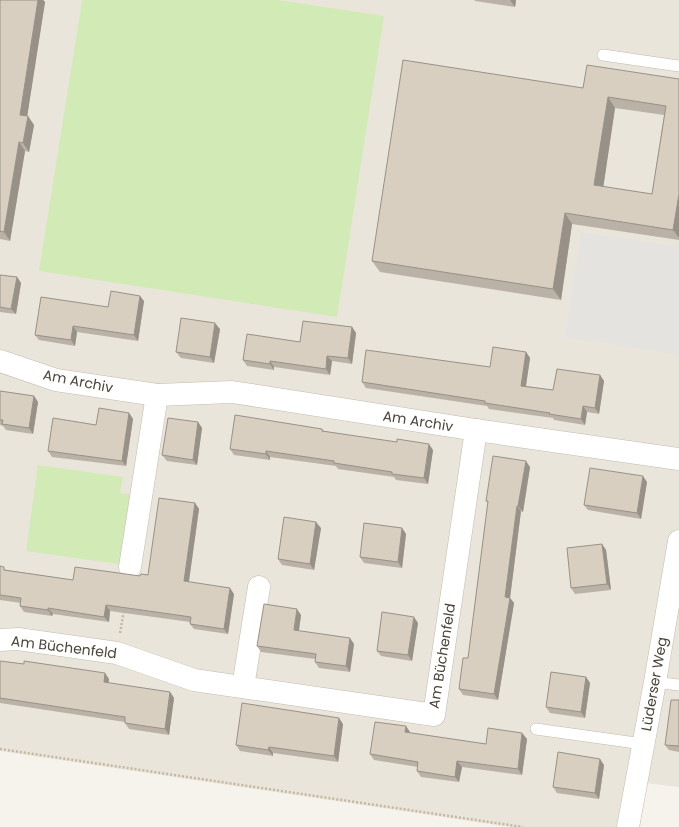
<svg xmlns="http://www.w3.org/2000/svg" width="679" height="827" font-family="Poppins,sans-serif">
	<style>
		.residential { fill: #eae5da }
		.green { fill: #d2eab5 }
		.parking { fill: #e5e3e0 }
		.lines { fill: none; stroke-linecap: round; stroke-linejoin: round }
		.lane-casing { stroke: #c2bbae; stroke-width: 12 }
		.street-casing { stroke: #c2bbae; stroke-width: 23 }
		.path { stroke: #c4b79f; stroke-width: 2.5; stroke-dasharray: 2 2; stroke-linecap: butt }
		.lane { stroke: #fff; stroke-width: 11 }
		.street { stroke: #fff; stroke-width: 22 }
		.wall { fill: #bab2a6; fill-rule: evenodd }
		.shaded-wall { fill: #979187 }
		.building { fill: #d8cfc1; stroke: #979187; fill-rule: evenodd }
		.labels { text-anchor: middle; stroke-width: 3; stroke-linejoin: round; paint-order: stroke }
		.street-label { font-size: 14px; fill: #4b4439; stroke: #fff }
	</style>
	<rect width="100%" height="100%" fill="#f6f3ec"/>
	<path class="residential" d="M 0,0 L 82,0 L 40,271 L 384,17 L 279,0 L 679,0 L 679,787 L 644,783 L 636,827 L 510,827 L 0,751 Z"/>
	<g class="green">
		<path d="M 82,0 L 279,0 L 384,16 L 337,317 L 39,271 Z"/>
		<path d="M 38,465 L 123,477 L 120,493 L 137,495 L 126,565 L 26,551 Z"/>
	</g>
	<path class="parking" d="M 581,232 L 679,247 L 679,355 L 565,337 Z"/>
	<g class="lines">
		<defs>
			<g id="lane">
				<path d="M 603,55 L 679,66"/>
				<path d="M 655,682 L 679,685"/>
				<path d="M 536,729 L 643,744"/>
			</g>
			<g id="street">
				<path d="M 0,361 L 56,380 L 157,395 L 232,392 L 476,430 L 679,459"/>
				<path d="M 130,567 L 157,395"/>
				<path d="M 0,640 L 18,639 L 117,653 L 194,680 L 434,715 L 476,430"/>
				<path d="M 243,687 L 259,587"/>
				<path d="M 628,827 L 655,682 L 679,541"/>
			</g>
		</defs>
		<use href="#lane" class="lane-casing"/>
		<use href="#street" class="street-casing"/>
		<g class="path">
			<path d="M 120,633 L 124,610"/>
			<path d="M 0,749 L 523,827"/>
		</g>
		<use href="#lane" class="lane"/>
		<use href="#street" class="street"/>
	</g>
	<g class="wall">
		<path d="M 0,0 L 43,0 L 45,2 L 27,116 L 34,125 L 29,152 L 25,151 L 10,241 L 0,239 Z"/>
		<path d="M 474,0 L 516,0 L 515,7 L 475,1 Z"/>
		<path d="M 679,79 L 679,240 L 572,224 L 561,300 L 380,272 L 372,261 L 583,88 ZM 615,108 L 664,115 L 652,194 L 603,187 Z"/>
		<path d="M 0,275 L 17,277 L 21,283 L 16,314 L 0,312 Z"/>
		<path d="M 144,301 L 138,341 L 77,332 L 75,346 L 39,340 L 35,335 Z"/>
		<path d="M 352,327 L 356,333 L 352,364 L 332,361 L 330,375 L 274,367 L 274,370 L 247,366 L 243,360 L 300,342 Z"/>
		<path d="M 220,329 L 214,363 L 181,358 L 176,352 Z"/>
		<path d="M 526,352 L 530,358 L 526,386 L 553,390 L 600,375 L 604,381 L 599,414 L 587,412 L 585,425 L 554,420 L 553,418 L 489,409 L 487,406 L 366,388 L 362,382 L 490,367 Z"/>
		<path d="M 0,391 L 34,396 L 38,402 L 33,434 L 6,430 L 3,426 L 0,425 Z"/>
		<path d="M 129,413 L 133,419 L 126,466 L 52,457 L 48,451 Z"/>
		<path d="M 198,422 L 202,428 L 197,465 L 167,461 L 162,455 Z"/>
		<path d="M 322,429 L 324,431 L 433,450 L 428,484 L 396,480 L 394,477 L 338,469 L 336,466 L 270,457 L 270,460 L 234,455 L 230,449 Z"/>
		<path d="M 530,467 L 523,512 L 521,511 L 510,598 L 514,603 L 498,700 L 463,695 L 459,689 L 468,658 L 488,503 L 486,501 Z"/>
		<path d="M 647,482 L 641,519 L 588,510 L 584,505 Z"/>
		<path d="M 195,503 L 199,509 L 189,582 L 234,594 L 228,634 L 194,629 L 190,624 L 190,622 L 110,611 L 109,622 L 53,614 L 52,616 L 24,612 L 20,606 L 21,603 L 0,600 L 0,566 L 6,570 L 73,580 L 140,576 L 148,575 Z"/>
		<path d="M 321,528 L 314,570 L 282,565 L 278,559 Z"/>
		<path d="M 402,528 L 406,534 L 402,568 L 364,563 L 360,557 Z"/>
		<path d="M 602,544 L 606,550 L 611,590 L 575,594 L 571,588 Z"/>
		<path d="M 301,615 L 299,631 L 354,644 L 350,672 L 319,668 L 315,662 L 315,659 L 261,652 L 257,646 Z"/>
		<path d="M 418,623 L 412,661 L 381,656 L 377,651 Z"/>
		<path d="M 0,661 L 109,679 L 108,683 L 170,692 L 174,698 L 169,735 L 129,729 L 125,723 L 125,722 L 0,703 Z"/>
		<path d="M 586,677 L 590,683 L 585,718 L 550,713 L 546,707 Z"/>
		<path d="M 679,700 L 679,752 L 669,750 L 665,745 Z"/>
		<path d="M 343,724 L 338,762 L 273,753 L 273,756 L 240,751 L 236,745 Z"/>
		<path d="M 410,732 L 410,733 L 486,744 L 522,733 L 527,739 L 522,775 L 462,767 L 459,782 L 421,777 L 417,771 L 418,767 L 374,760 L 370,754 Z"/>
		<path d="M 604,765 L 599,799 L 557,793 L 553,787 Z"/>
	</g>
	<g class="shaded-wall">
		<path d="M 38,0 L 43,0 L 45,2 L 26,124 L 20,115 Z"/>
		<path d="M 510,0 L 516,0 L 515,7 Z"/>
		<path d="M 608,97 L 615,108 L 602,196 L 594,185 Z"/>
		<path d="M 28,116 L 34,125 L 29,152 L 23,143 Z"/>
		<path d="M 19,142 L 25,151 L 10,241 L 4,232 Z"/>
		<path d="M 679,194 L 679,238 L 673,230 Z"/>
		<path d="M 565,213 L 572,224 L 561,300 L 553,289 Z"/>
		<path d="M 17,277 L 21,283 L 16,314 L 11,309 Z"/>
		<path d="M 140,296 L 144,301 L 138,341 L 134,335 Z"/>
		<path d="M 215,323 L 220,329 L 214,363 L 210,357 Z"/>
		<path d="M 73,326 L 77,332 L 75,346 L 71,340 Z"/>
		<path d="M 352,327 L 356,333 L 352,364 L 348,358 Z"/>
		<path d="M 526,352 L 530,358 L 525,392 L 521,386 Z"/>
		<path d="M 327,356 L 332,361 L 330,375 L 326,369 Z"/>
		<path d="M 270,361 L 274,367 L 274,370 L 270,364 Z"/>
		<path d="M 600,375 L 604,381 L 599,414 L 595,408 Z"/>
		<path d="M 34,396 L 38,402 L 33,434 L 29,428 Z"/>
		<path d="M 583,406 L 587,412 L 585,425 L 581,419 Z"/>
		<path d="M 129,413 L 133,419 L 126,466 L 122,461 Z"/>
		<path d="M 198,422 L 202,428 L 197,465 L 193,460 Z"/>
		<path d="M 429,444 L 433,450 L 428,484 L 424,478 Z"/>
		<path d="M 266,451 L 270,457 L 270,460 L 266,454 Z"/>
		<path d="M 526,461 L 530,467 L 523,512 L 518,506 Z"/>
		<path d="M 643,476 L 647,482 L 641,519 L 637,513 Z"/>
		<path d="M 195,503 L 199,509 L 188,587 L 184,581 Z"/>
		<path d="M 517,506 L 521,511 L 510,598 L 514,603 L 498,700 L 494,694 L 505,597 Z"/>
		<path d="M 316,522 L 321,528 L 314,570 L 310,564 Z"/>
		<path d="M 402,528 L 406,534 L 402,568 L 398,562 Z"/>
		<path d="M 602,544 L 606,550 L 611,590 L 607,584 Z"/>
		<path d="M 230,588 L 234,594 L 228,634 L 224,629 Z"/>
		<path d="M 106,605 L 110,611 L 109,622 L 104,617 Z"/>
		<path d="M 48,608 L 53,614 L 52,616 L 48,610 Z"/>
		<path d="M 297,609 L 301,615 L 298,636 L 294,630 Z"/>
		<path d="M 414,617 L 418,623 L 412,661 L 408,655 Z"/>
		<path d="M 350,638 L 354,644 L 350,672 L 346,666 Z"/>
		<path d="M 105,673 L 109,679 L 108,688 L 104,682 Z"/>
		<path d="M 586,677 L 590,683 L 585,718 L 581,712 Z"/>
		<path d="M 170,692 L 174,698 L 169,735 L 165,729 Z"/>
		<path d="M 339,718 L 343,724 L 338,762 L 334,756 Z"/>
		<path d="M 406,726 L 410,732 L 410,738 L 405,732 Z"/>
		<path d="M 522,733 L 527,739 L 522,775 L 518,769 Z"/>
		<path d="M 269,747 L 273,753 L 273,756 L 268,750 Z"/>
		<path d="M 600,759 L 604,765 L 599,799 L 595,793 Z"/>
		<path d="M 457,761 L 462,767 L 459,782 L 455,777 Z"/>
	</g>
	<g class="building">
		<path d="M 0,0 L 38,0 L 20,115 L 28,116 L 23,143 L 19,142 L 4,232 L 0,231 Z"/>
		<path d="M 403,60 L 583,88 L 587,65 L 679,79 L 679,194 L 673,230 L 565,213 L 553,289 L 372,261 ZM 608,97 L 666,106 L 652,194 L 594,185 Z"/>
		<path d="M 0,275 L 17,277 L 11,309 L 0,307 Z"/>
		<path d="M 111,291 L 140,296 L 134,335 L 73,326 L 71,340 L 35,335 L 41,297 L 108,307 Z"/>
		<path d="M 181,318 L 215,323 L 210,357 L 176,352 Z"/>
		<path d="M 303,321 L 352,327 L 348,358 L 327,356 L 326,369 L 270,361 L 270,364 L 243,360 L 247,334 L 300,342 Z"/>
		<path d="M 493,347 L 526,352 L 521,386 L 553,390 L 557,369 L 600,375 L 595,408 L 583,406 L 581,419 L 549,414 L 550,413 L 485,403 L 485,401 L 362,382 L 366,350 L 490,367 Z"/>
		<path d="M 0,391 L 34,396 L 29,428 L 2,424 L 3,420 L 0,420 Z"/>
		<path d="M 99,408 L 129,413 L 122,461 L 48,451 L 53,418 L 96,425 Z"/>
		<path d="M 235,415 L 322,429 L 322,431 L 397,442 L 397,439 L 429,444 L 424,478 L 392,474 L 392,472 L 334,463 L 334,461 L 266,451 L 266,454 L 230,449 Z"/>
		<path d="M 168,418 L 198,422 L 193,460 L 162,455 Z"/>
		<path d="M 493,456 L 526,461 L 518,506 L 517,506 L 505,597 L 510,598 L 494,694 L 459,689 L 463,658 L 468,658 L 488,501 L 486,501 Z"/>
		<path d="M 590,468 L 643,476 L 637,513 L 584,505 Z"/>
		<path d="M 159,498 L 195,503 L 184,581 L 230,588 L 224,629 L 190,624 L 191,617 L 106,605 L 104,617 L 48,608 L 48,610 L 20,606 L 21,598 L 0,595 L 0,566 L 4,567 L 4,570 L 73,580 L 75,567 L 140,576 L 141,574 L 148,575 Z"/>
		<path d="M 284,517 L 316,522 L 310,564 L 278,559 Z"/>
		<path d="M 364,523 L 402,528 L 398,562 L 360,557 Z"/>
		<path d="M 602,544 L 607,584 L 571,588 L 567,548 Z"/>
		<path d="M 264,604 L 297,609 L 294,630 L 350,638 L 346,666 L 315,662 L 316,654 L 257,646 Z"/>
		<path d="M 382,612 L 414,617 L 408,655 L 377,651 Z"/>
		<path d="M 0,661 L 24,664 L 24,661 L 105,673 L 104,682 L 170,692 L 165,729 L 125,723 L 125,717 L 0,698 Z"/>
		<path d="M 551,672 L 586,677 L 581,712 L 546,707 Z"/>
		<path d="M 671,700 L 679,700 L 679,746 L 665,745 Z"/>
		<path d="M 242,703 L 339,718 L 334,756 L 269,747 L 268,750 L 236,745 Z"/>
		<path d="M 375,722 L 406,726 L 405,732 L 486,744 L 488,728 L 522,733 L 518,769 L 457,761 L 455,777 L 417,771 L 418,762 L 370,754 Z"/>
		<path d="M 558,752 L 600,759 L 595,793 L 553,787 Z"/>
	</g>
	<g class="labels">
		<g class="street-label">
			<text transform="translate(78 381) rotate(11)" y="5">Am Archiv</text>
			<text transform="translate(418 421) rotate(9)" y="5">Am Archiv</text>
			<text transform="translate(64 647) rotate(7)" y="5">Am Büchenfeld</text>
			<text transform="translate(442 656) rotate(-81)" y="5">Am Büchenfeld</text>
			<text transform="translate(654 684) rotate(-80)" y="5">Lüderser Weg</text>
		</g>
	</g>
</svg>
